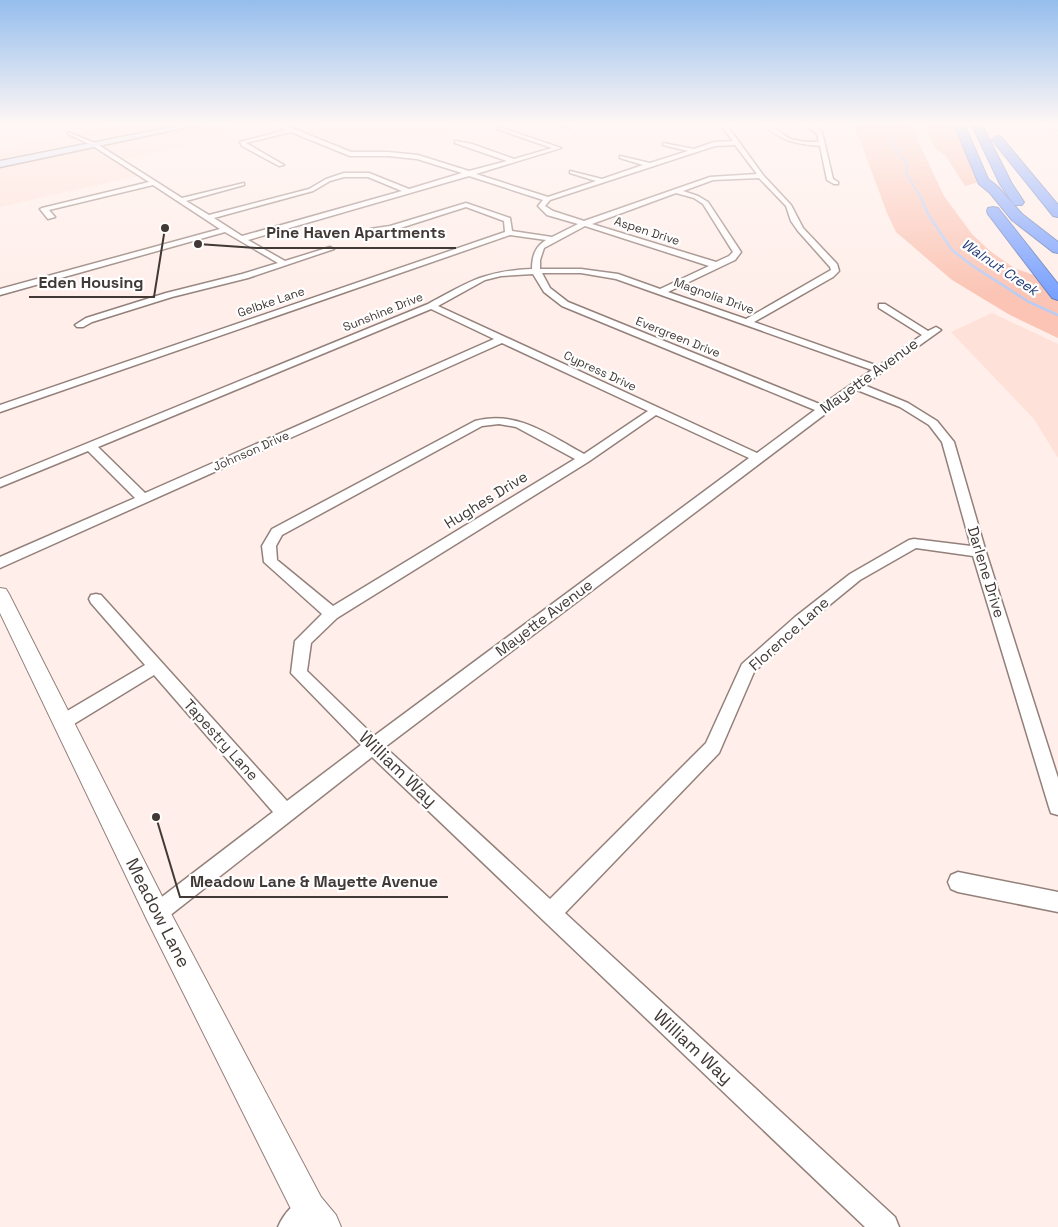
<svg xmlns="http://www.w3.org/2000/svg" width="1058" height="1227" font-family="'Space Grotesk',sans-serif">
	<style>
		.built { fill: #fee1d8 }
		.green { fill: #fbc4b4 }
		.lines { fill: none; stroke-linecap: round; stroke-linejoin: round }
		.stream-far1 { stroke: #b8ccf5; stroke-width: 2 }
		.stream { stroke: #b8ccf5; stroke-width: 2.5 }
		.minor-casing { stroke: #93807b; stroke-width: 3 }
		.tertiary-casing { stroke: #93807b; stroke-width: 2 }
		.secondary-casing { stroke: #93807b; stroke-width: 3 }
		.motorway-casing { stroke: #657db9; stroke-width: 2 }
		.minor { fill: #fff; fill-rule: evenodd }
		.tertiary { fill: #fff; fill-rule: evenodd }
		.secondary { fill: #d7e3ff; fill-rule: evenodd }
		.motorway { fill: #79a1ff; fill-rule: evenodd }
		.labels { text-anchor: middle; stroke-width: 4.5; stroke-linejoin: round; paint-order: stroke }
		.far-street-label { font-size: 12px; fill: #413936; stroke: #fff }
		.far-water-label { font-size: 14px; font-style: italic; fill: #243c79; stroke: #fff }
		.street-label { font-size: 15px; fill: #413936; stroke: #fff }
		.near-street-label { font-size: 18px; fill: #413936; stroke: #fff }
		.leader { fill: none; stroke: #413936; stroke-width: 2 }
		.callout-dot { fill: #413936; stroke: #fff; stroke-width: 2 }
		.callout-label { font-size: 16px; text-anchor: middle; font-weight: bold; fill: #413936; stroke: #fff; stroke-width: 4.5; stroke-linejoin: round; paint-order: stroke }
	</style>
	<rect width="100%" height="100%" fill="#ffeee9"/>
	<g class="built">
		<path d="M 121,124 L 186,124 L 132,132 L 0,159 L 0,147 L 3,148 Z"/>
		<path d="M 198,124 L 243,124 L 231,126 L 237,130 L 192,138 L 201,143 L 119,161 L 142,175 L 0,207 L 0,164 Z"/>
		<path d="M 334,124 L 436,124 L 458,131 L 362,155 L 350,154 L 297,132 Z"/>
		<path d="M 992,313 L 1058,344 L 1058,458 L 1034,419 L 951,332 Z"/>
	</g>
	<g class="green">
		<path d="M 854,124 L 910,124 L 944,196 L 972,234 L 990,251 L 1014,268 L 1045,279 L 1058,295 L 1058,338 L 1010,315 L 952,280 L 896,232 L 887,213 Z"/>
		<path d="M 922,124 L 959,124 L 983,181 L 965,186 L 945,155 L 936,149 Z"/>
	</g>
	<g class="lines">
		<g class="stream-far1">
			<path d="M 886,124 C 897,143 891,148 908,164 L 906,173 L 920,196"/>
			<path d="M 1044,128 L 1058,131"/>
		</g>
		<path class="stream" d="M 919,194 L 929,216 L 952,250 L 973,266 L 1029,302 L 1058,315"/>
		<defs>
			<g id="minor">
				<path d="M 274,124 L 282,124 L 351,152 L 388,152 L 418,155 L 469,171 L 507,161 L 455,143 L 455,141 L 472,144 L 514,159 L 552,148 L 497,129 L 502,128 L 561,148 L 476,174 L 548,197 L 596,181 L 570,173 L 570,171 L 602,179 L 643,165 L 620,158 L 620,156 L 650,163 L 688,151 L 663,145 L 663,143 L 694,149 L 714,142 L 733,141 L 720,124 L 726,124 L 763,175 L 791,205 L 803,228 L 837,264 L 839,271 L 833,277 L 754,322 L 878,366 L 922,335 L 879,308 L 879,304 L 885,304 L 928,331 L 936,327 L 941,330 L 864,385 L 908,403 L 937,421 L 954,442 L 986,552 L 1058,778 L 1058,815 L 1051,813 L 1049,807 L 973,556 L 916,548 L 860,580 L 805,625 L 754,672 L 719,753 L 565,913 L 895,1217 L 899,1227 L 865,1227 L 372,757 L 164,920 L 157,923 L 150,920 L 147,913 L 150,906 L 273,812 L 154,675 L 69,727 L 63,729 L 57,727 L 54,722 L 57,717 L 145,665 L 91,603 L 89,599 L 91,595 L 96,594 L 101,595 L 287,801 L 361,745 L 291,673 L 295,641 L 322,614 L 264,562 L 262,546 L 272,529 L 475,421 C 517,410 549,435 584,454 L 648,411 L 502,343 L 0,568 L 0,557 L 135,498 L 88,451 L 0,487 L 0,479 L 428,304 C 469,282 484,271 532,269 C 532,256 535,247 546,240 L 510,235 L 0,412 L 0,405 L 505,232 L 504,221 L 466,207 L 394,230 L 373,233 L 370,233 L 370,229 L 390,226 L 466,203 L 510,218 L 512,231 L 552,237 L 578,224 L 547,215 L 538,206 L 543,200 L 469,176 L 248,240 L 285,261 L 330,247 L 334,249 L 248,278 L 172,297 L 92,322 L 83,327 L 77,327 L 75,325 L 86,318 L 166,293 L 242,274 L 278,263 L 225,232 L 0,295 L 0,289 L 220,229 L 153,185 L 49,210 L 55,217 L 48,219 L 40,209 L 42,208 L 149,182 L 93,146 L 68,134 L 68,132 L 97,144 L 182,198 L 244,183 L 244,185 L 186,201 L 209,215 L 309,189 L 326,179 L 344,173 L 369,173 L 409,189 L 462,173 L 417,159 L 388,156 L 350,156 L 291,132 L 246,143 L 284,165 L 279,166 L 242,146 L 240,142 L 286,130 ZM 735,145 L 757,174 L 710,177 L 584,221 L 553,211 L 545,206 L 550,200 L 715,146 ZM 344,177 L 368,177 L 402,191 L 242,236 L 214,218 L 313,191 L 330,181 ZM 759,178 L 786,206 L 791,221 L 798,231 L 830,267 L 831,270 L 746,319 L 668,292 L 735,260 L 741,252 L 708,202 L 698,196 L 683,191 L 713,180 ZM 676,193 L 694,198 L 703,204 L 733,252 L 729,256 L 716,262 L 592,224 ZM 585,226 L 709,266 L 660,289 L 618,274 L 581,269 L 540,269 L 540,260 L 544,248 ZM 542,273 L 581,273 L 616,279 L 872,370 L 822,405 L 568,302 L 550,288 ZM 533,274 L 544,292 L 562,306 L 815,410 L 757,453 L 438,306 L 485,280 L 501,276 ZM 431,309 L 494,339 L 145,493 L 98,447 ZM 857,390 L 900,407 L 929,425 L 942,442 L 971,546 L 914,539 L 909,540 L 850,574 L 795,617 L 742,664 L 706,743 L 550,899 L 385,747 ZM 656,415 L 749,458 L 374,736 L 307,671 L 311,643 L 337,618 L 588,462 ZM 499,424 L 516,427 L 575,459 L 333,606 L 277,560 L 276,546 L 282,535 L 482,426 Z"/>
				<path d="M 556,124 L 573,126 L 570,128 Z"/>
				<path d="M 763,124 C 774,124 781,135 791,139 C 800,142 810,142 819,142 L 817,134 L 805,124 L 811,124 L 822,132 L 833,179 L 838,182 L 838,184 L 834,184 L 827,180 L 820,146 C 797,144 780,141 763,124 Z"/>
				<path d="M 958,872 L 1058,892 L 1058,912 L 958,892 L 951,889 L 948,882 L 951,875 Z"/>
				<path d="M 309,1196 L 318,1200 L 322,1209 L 318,1218 L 310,1227 L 278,1227 C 284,1213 295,1201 309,1196 Z"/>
			</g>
			<path id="tertiary" d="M 0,588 L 6,589 L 9,594 L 166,904 L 321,1197 L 336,1215 L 341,1227 L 302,1227 L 297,1221 L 148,922 L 0,613 Z"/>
			<path id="secondary" d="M 187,124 L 202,124 L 0,167 L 0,161 Z"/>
			<g id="motorway">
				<path d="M 954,124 L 964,124 L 988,179 L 998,187 L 1022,214 L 1058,242 L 1058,253 L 1053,252 L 1012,220 L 990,193 L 979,184 Z"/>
				<path d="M 978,124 L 983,127 L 1012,184 L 1024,202 L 1022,205 L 1014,205 L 1000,184 L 973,127 Z"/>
				<path d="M 997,136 L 1001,137 L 1058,205 L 1058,217 L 1053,216 L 993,141 L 992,139 Z"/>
				<path d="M 993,207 L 998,208 L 1058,284 L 1058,300 L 1052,298 L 988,214 L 987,211 L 988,208 Z"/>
			</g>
		</defs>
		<use href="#minor" class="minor-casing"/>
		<use href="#tertiary" class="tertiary-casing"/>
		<use href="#secondary" class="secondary-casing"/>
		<use href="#motorway" class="motorway-casing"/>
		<use href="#minor" class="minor"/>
		<use href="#tertiary" class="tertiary"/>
		<use href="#secondary" class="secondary"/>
		<use href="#motorway" class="motorway"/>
	</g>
	<linearGradient id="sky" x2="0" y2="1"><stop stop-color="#95beed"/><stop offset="0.42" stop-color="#fff7f5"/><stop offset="1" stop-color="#fff7f5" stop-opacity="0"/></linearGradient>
	<rect width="1058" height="296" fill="url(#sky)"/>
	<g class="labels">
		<g class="far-street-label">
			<text transform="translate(647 231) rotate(18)" y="4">Aspen Drive</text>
			<text transform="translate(714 296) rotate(20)" y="4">Magnolia Drive</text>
			<text transform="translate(271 302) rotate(-19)" y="4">Gelbke Lane</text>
			<text transform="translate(383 312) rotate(-22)" y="4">Sunshine Drive</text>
			<text transform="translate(678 337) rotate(22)" y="4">Evergreen Drive</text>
			<text transform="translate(600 371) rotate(25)" y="4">Cypress Drive</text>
			<text transform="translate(251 451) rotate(-24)" y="4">Johnson Drive</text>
		</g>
		<g class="far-water-label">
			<text transform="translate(1000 267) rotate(34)" y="5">Walnut Creek</text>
		</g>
		<g class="street-label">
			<text transform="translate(869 376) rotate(-36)" y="5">Mayette Avenue</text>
			<text transform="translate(486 500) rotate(-32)" y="5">Hughes Drive</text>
			<text transform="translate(986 572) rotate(73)" y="5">Darlene Drive</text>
			<text transform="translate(544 618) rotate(-37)" y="5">Mayette Avenue</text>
			<text transform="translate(789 634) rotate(-42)" y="5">Florence Lane</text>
			<text transform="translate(221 740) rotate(48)" y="5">Tapestry Lane</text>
		</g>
		<g class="near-street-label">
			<text transform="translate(398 769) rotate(44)" y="6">William Way</text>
			<text transform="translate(158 913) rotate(63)" y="6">Meadow Lane</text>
			<text transform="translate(693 1047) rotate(43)" y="6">William Way</text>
		</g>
	</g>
	<path class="leader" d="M198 244L256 248H456M165 228L154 297H29M156 817L180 897H448"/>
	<g class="callout-dot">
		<circle cx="198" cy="244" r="5"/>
		<circle cx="165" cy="228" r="5"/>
		<circle cx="156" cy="817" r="5"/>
	</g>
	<g class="callout-label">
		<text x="356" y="238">Pine Haven Apartments</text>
		<text x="91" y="288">Eden Housing</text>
		<text x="314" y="887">Meadow Lane &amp; Mayette Avenue</text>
	</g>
</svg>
